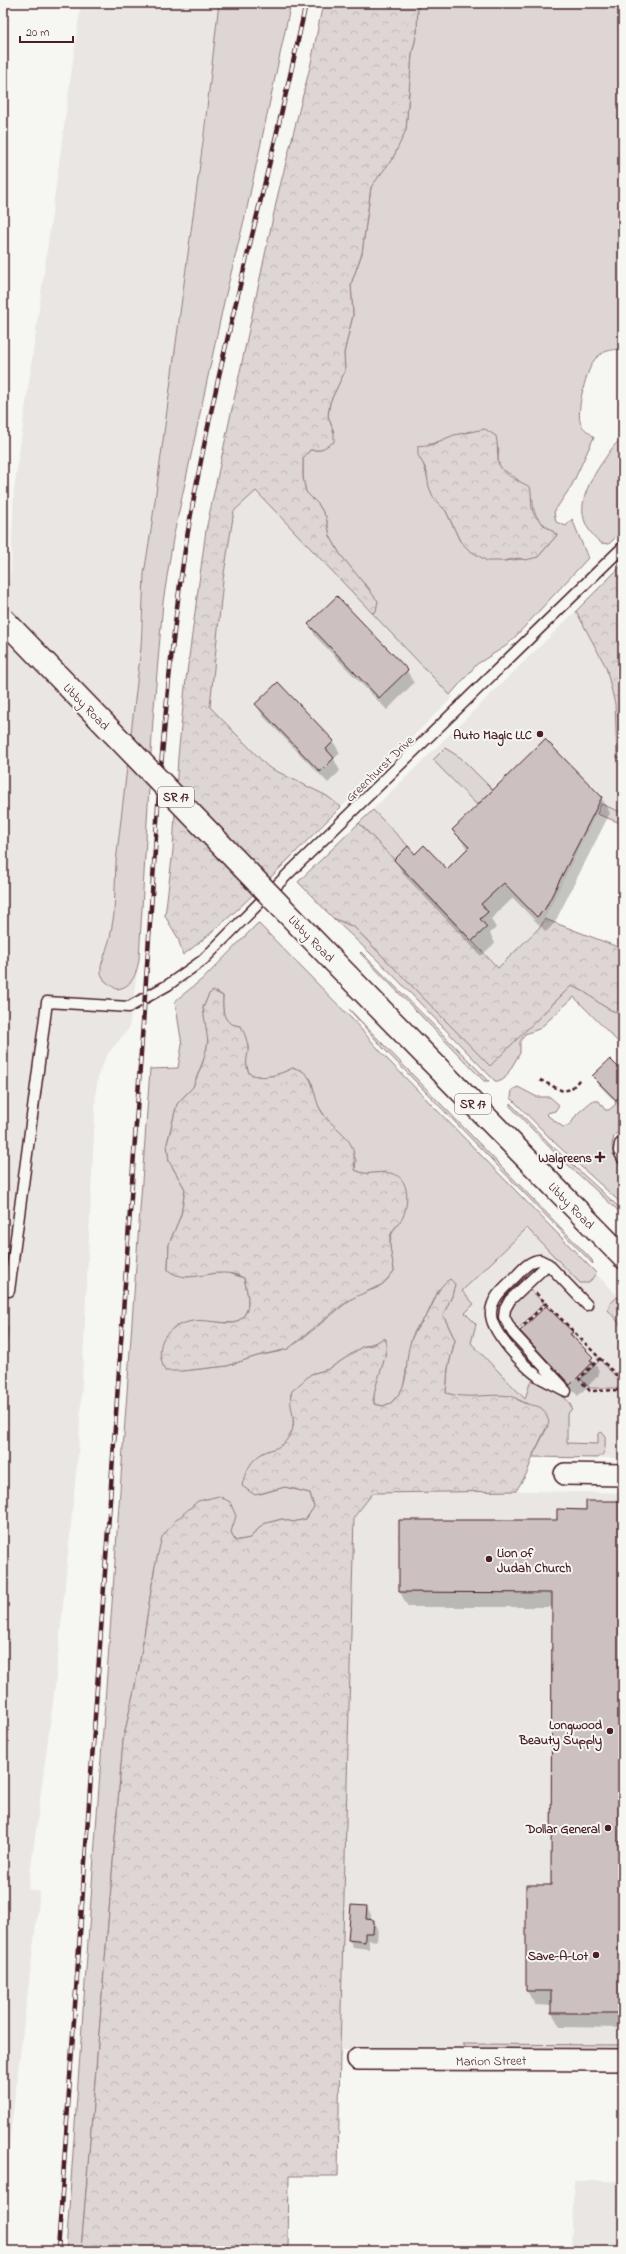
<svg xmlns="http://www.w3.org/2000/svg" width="626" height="2254" font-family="'Indie Flower',sans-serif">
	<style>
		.built { fill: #e9e6e3 }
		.grass { fill: #ddd6d5; stroke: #947a80; fill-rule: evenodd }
		.forest { fill: url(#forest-crowns); stroke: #947a80 }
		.shadow { fill: #0003 }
		.building { fill: #ccc1c0; stroke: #4a1f2b }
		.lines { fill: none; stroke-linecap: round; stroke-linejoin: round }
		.service-casing { stroke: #4a1f2b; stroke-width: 13 }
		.minor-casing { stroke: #4a1f2b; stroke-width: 24 }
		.primary-casing { stroke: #4a1f2b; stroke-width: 25 }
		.path { stroke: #4a1f2b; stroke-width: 2.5; stroke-dasharray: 4 3; stroke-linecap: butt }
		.service { stroke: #f6f6f2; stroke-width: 10 }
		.minor { stroke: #f6f6f2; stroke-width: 21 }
		.primary { stroke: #f6f6f2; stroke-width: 22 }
		.rail-casing { stroke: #4a1f2b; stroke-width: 4.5 }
		.rail { stroke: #f6f6f2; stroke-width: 3; stroke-dasharray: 9; stroke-linecap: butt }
		.primary-bridge-casing { stroke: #4a1f2b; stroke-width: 25; stroke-linecap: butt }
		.primary-bridge { stroke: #f6f6f2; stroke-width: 22 }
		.poi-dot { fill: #4a1f2b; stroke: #f6f6f2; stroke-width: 1.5 }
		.labels { text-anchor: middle; stroke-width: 4; stroke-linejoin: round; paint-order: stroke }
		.shield { fill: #f6f6f2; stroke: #7e6067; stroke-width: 1 }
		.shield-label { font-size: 12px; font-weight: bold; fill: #4a1f2b }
		.street-label { font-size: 13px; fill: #4a1f2b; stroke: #f6f6f2 }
		.poi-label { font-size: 13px; font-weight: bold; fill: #4a1f2b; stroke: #f6f6f2; text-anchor: end }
	</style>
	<defs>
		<pattern id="forest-crowns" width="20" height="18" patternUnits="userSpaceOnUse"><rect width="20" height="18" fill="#ddd6d5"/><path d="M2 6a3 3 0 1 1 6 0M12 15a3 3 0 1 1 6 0" fill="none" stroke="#bfb7b7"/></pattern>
	</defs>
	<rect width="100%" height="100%" fill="#f6f6f2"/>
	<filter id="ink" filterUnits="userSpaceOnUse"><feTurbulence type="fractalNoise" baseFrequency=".025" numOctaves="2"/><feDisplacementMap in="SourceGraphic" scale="8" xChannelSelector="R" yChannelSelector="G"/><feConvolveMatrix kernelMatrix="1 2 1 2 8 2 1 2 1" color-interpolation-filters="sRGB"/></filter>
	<g filter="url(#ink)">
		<g class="built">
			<path d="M 81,3 L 220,3 L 163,444 L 146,558 L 140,630 L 141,648 L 116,862 L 114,914 L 110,938 L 103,956 L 128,985 L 137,971 L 129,1028 L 107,1055 L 99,1072 L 96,1090 L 79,1442 L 55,1686 L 28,1889 L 40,1892 L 3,2193 L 3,623 L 11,569 L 14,491 Z"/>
			<path d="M 256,491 L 453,697 L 324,824 L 210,707 L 223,580 L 234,511 Z"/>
			<path d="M 576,611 L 606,667 L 615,704 L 617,757 L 623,758 L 623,824 L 596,814 L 541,926 L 498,968 L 359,823 Z"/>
			<path d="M 539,1216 L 623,1301 L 623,1458 L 547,1457 L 567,1414 L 571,1410 L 565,1399 L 532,1381 L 530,1383 L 525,1399 L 470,1343 L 476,1324 L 465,1313 L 462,1291 Z"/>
			<path d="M 482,1490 L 623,1493 L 623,2052 L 340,2050 L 354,1517 L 373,1493 Z"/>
			<path d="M 574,2181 L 623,2181 L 623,2251 L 571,2251 Z"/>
		</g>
		<g class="grass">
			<path d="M 219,3 L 291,3 L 247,208 L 224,302 L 173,539 L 163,602 L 153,719 L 139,959 C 137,973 132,988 116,989 L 105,981 L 101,974 L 101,966 L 110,938 L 114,914 L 116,862 L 141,648 L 144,574 L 151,530 L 204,134 Z"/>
			<path d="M 418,3 L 623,3 L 623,352 L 619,349 C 610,350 603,351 596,358 C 587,366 575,413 581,424 C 583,429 590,433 594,437 L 572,485 L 554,512 L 556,522 L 566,526 L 572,519 L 588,558 L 515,637 L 506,646 L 477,664 L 450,695 L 372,613 L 376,611 L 369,588 L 355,575 L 340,554 L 330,536 L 326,517 L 318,504 L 306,492 L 303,478 L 303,458 L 310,450 L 320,450 L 334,433 L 328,416 L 330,402 L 345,371 L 344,353 L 353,315 L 351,284 L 362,253 L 371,187 L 406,130 L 412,54 L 417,32 ZM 471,431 L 499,449 C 495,472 504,468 517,479 C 523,484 528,494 533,500 C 532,519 544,523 557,535 L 538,557 L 504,561 L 460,541 L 446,511 L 434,499 L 418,446 C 436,445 453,435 471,431 Z"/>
			<path d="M 623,438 L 623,530 L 609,544 L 601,543 C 571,518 583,492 601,464 C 608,455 613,444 623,438 Z"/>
			<path d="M 445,748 L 461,758 L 493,790 L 477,805 L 433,760 Z"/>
			<path d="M 601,804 L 623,813 L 623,824 L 597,814 Z"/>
			<path d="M 373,810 L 408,846 L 394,860 L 359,823 Z"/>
			<path d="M 333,918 L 354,927 L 490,1065 L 571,986 C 594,993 597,1008 623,1014 L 623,1047 L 574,997 L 539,1029 L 525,1034 L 520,1042 L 520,1053 L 505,1078 L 501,1081 L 495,1081 L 390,972 Z"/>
			<path d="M 258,923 L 352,1019 L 388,1060 L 596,1273 L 589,1283 L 580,1283 L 527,1228 L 462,1291 L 474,1304 L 465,1313 L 476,1324 L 471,1343 L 525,1399 L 530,1383 L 532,1381 C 544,1385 569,1395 572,1409 L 567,1414 L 567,1443 L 598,1444 L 598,1435 L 601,1432 L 605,1435 C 605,1445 607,1455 597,1458 L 532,1457 L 548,1426 L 528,1404 L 512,1397 L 458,1397 L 446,1393 L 448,1368 L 455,1340 L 443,1315 L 452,1296 L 439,1289 L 427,1315 L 417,1327 L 412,1337 L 403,1389 L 391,1403 L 383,1406 L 374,1404 C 371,1382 389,1362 386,1339 L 362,1347 L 329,1369 L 311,1374 L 291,1394 C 292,1412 300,1437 279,1448 C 266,1454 263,1452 252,1463 L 260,1494 L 285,1487 L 310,1493 L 314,1507 L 306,1519 L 293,1522 L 282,1519 L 263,1524 L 250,1538 L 235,1541 L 231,1532 L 155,1566 L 139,1667 L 123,1741 L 81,2251 L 66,2251 L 150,1069 L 178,1068 L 182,1045 L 175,1001 L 206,976 ZM 217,992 L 223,996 C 222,1012 223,1025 241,1026 L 248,1047 L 246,1064 L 249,1073 C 263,1081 280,1074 293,1068 L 311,1079 L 317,1104 L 330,1124 L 342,1133 L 356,1160 L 355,1170 L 365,1174 L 387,1172 L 399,1223 C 384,1240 392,1252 394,1271 L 386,1281 L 377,1288 L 355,1296 L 298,1342 L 282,1351 L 257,1356 L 227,1366 L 182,1371 L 174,1327 L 193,1321 L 234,1323 C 254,1313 248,1296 244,1278 L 226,1272 L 185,1277 L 168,1270 L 169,1244 L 181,1215 L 185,1189 L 169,1161 L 167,1144 L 177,1104 L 193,1087 L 207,1051 L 208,1033 L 203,1008 L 209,994 Z"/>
			<path d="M 361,952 L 489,1081 L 484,1081 L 360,953 Z"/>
			<path d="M 349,1009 L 592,1260 L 593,1264 L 384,1049 Z"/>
			<path d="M 518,1087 L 537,1097 L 550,1097 L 559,1105 L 555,1111 L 547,1113 L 548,1116 L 563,1127 L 570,1125 L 577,1114 L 592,1101 L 599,1101 L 605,1110 L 609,1110 L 615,1105 L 616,1100 L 623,1093 L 623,1126 L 614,1136 L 612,1145 L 613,1154 L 623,1166 L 623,1205 L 555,1143 L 511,1098 L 512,1090 Z"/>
			<path d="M 510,1103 L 552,1146 L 623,1211 L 623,1215 L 555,1153 L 510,1106 Z"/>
			<path d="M 529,1289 L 544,1303 L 517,1330 C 500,1311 515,1302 529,1289 Z"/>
			<path d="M 617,1297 L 623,1301 L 623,1328 L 608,1310 L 610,1304 Z"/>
			<path d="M 600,1360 L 623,1384 L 619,1388 L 590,1388 L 581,1379 Z"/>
			<path d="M 463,2044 L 623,2045 L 623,2052 L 470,2053 Z"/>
		</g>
		<g class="forest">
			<path d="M 323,3 L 418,3 L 417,32 L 412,54 L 406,130 L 393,158 L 371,187 L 362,253 L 351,284 L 353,315 L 344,353 L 345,371 L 330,402 L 328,416 L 334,433 L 334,442 L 320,450 L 310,450 L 303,458 L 303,478 L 306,492 L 318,504 L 326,517 L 330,536 L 340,554 L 378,601 L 376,611 L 372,613 L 256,491 L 234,511 L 223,580 L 210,707 L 268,767 L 327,796 L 341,807 C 291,855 238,915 183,955 L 178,938 L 165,916 L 173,850 L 178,757 L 185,687 L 206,530 L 278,194 L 311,63 Z"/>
			<path d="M 485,429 L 496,436 C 498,444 497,450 498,458 C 498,474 518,480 530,487 C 532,494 531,502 532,509 C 534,520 549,528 557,535 L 538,557 L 526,560 L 518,558 L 504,561 L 487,561 L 469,550 L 460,541 L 446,511 L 434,499 L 429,487 L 426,469 L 418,455 L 418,446 L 428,446 L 454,435 Z"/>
			<path d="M 623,564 L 623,758 L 617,758 L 615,704 L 606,667 L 576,611 Z"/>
			<path d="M 359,823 L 498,968 L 541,926 L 545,919 L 623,949 L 623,1014 C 597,1008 594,993 571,986 L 490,1066 L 354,927 L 333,918 L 298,882 Z"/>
			<path d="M 213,991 L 223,996 C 222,1012 223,1025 241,1026 C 244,1032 249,1044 248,1051 C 247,1059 245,1065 249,1073 C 263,1081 280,1074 293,1068 C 315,1071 312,1093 320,1109 C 328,1124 342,1129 350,1143 C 356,1153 353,1160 355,1170 C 369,1178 382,1168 396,1175 C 410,1182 408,1205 403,1217 C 399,1225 391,1229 390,1238 C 389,1249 393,1260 394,1271 L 383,1284 L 347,1301 L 288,1349 L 257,1356 L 227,1366 L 182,1371 L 165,1371 C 153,1344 165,1326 193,1321 C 206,1319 221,1324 234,1323 C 254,1314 248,1296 244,1278 C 217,1263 189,1288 168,1270 L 169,1244 L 181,1215 L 185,1189 L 169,1161 L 167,1144 L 177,1104 L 193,1087 L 203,1062 L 208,1042 L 203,1008 L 209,994 Z"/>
			<path d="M 450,1279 L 455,1284 L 452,1296 L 443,1315 L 455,1340 L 448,1368 L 446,1393 C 468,1400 489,1393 511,1396 C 516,1397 520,1402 524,1403 C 540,1408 542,1403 549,1422 L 534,1453 L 527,1473 L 516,1491 L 373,1493 L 354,1517 L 340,2050 L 338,2176 L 289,2176 L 288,2251 L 81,2251 L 123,1741 L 139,1667 L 155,1566 L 162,1537 L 175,1521 L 198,1501 L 219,1496 L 230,1502 L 236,1516 L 231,1532 L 235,1541 L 250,1538 L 263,1524 L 282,1519 L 293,1522 L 306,1519 L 314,1507 L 310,1493 L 285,1487 L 255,1495 L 242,1486 C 244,1474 251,1459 263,1453 C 273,1448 281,1449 288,1438 C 301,1421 286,1407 292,1391 L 311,1374 L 329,1369 L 362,1347 L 372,1345 L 384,1338 C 393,1352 371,1385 374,1404 L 383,1406 L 391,1403 C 412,1383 403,1369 410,1344 C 413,1332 420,1325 427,1315 C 435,1303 436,1287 450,1279 Z"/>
		</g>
		<g class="shadow">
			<path d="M 309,624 L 407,671 L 414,683 L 387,710 L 316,637 Z"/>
			<path d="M 256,704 L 333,741 L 340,753 L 334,759 L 340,771 L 328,783 L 263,716 Z"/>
			<path d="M 601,797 L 610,813 L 554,924 L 546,932 L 513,898 L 491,919 L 496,928 L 490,933 L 495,943 L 481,956 L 404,875 L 395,860 L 415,855 L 447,871 L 468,850 L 454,830 Z"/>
			<path d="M 623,1074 L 623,1106 L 621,1108 L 598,1084 L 593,1076 Z"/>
			<path d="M 3,1319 L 9,1328 L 3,1374 Z"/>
			<path d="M 521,1331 L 572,1332 L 579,1345 L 592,1358 L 599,1371 L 598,1372 L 599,1375 L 578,1396 L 529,1344 Z"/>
			<path d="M 623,1502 L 623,2028 L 560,2027 L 552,2013 L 552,2006 L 535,2005 L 527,1991 L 552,1886 L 553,1607 L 408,1607 L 400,1592 L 558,1521 L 587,1511 Z"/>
			<path d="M 367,1907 L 371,1915 L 371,1920 L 374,1921 L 378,1928 L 377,1941 L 369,1940 L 369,1949 L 353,1947 L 349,1940 Z"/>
		</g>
		<g class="building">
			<path d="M 337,596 L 408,670 L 379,698 L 308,624 Z"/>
			<path d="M 278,682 L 334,741 L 326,749 L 334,758 L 320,772 L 255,704 Z"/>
			<path d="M 545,739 L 602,797 L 545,909 L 537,917 L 504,883 L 481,904 L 488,912 L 480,919 L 487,927 L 472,941 L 394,860 L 408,846 L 415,854 L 424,845 L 447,869 L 469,847 L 452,830 Z"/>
			<path d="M 610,1059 L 623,1072 L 623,1093 L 616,1100 L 592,1076 Z"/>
			<path d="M 546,1306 L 573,1332 L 570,1334 L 593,1357 L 590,1360 L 593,1362 L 570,1385 L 520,1331 Z"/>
			<path d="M 586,1501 L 623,1501 L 623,2013 L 551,2013 L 551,1991 L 526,1991 L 526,1885 L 551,1885 L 552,1593 L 399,1592 L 399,1520 L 557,1520 L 557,1509 L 586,1510 Z"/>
			<path d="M 351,1905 L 367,1906 L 366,1919 L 374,1920 L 373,1933 L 365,1933 L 365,1942 L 348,1940 Z"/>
		</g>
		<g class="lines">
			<defs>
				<g id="service">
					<path d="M 620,1144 L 619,1151 L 623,1159"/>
					<path d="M 548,1264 L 510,1300 L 505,1309 L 504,1317 L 513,1333 L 563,1387"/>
					<path d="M 9,1291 L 47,1002 L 129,1007 L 168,985 L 203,960 L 288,874 L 623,547"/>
					<path d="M 566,1391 C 557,1386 547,1382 539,1377 C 524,1366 489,1331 491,1312 C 492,1298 502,1290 511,1281 C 519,1274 528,1260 540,1260 L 548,1264 L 587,1305"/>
				</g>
				<g id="minor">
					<path d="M 565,1474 L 623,1475"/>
					<path d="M 358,2059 L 623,2060"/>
				</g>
				<path id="primary" d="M 348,976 L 623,1257"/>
			</defs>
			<use href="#service" class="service-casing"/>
			<use href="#minor" class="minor-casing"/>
			<use href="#primary" class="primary-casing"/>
			<g class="path">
				<path d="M 540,1080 L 563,1091 L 571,1089 L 580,1079"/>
				<path d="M 536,1293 L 623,1382"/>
				<path d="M 524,1325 L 546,1303"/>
				<path d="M 600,1358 L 579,1379 L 590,1391 L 623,1390"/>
			</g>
			<use href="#service" class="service"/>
			<use href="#minor" class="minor"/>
			<use href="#primary" class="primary"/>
			<defs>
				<path id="rail" d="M 58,2251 L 160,778 C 167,697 174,617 187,537 C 217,357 269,181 306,3"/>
			</defs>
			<use href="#rail" class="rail-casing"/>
			<use href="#rail" class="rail"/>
			<defs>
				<path id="primary-bridge" d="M 3,619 L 348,976"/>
			</defs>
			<use href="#primary-bridge" class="primary-bridge-casing"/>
			<use href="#primary-bridge" class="primary-bridge"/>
		</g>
	</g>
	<g class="poi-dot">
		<circle cx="540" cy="734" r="4"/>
		<path d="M598 1151h4v4h4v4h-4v4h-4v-4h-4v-4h4z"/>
		<circle cx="489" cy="1559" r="4"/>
		<circle cx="610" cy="1731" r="4"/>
		<circle cx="608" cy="1828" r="4"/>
		<circle cx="596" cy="1955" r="4"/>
	</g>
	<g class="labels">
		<g class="shield">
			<rect x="158" y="787" width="36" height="20" rx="3"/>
			<rect x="455" y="1094" width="36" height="20" rx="3"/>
		</g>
		<g class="shield-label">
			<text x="176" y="801">SR 17</text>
			<text x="473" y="1108">SR 17</text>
		</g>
		<g class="street-label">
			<text transform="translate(87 706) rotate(46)" y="5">Libby Road</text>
			<text transform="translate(379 768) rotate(-44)" y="5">Greenhurst Drive</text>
			<text transform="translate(312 938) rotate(46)" y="5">Libby Road</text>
			<text transform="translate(572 1205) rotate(46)" y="5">Libby Road</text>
			<text transform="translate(491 2060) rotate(-1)" y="5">Marion Street</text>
		</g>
		<g class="poi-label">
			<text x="532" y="739">Auto Magic LLC</text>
			<text x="592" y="1162">Walgreens</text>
			<text x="497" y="1557" text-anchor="start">Lion of<tspan x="497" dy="15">Judah Church</tspan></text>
			<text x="602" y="1729">Longwood<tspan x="602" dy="15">Beauty Supply</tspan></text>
			<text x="600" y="1833">Dollar General</text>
			<text x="588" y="1960">Save-A-Lot</text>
		</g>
	</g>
	<rect width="626" height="2254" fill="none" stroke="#f6f6f2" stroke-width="16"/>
	<rect x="8" y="8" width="610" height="2238" fill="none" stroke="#4a1f2b" stroke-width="1.5" filter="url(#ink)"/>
	<path d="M20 36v6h53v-6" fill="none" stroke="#4a1f2b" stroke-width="2"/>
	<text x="26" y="36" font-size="12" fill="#4a1f2b" stroke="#f6f6f2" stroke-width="3" paint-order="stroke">20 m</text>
</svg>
